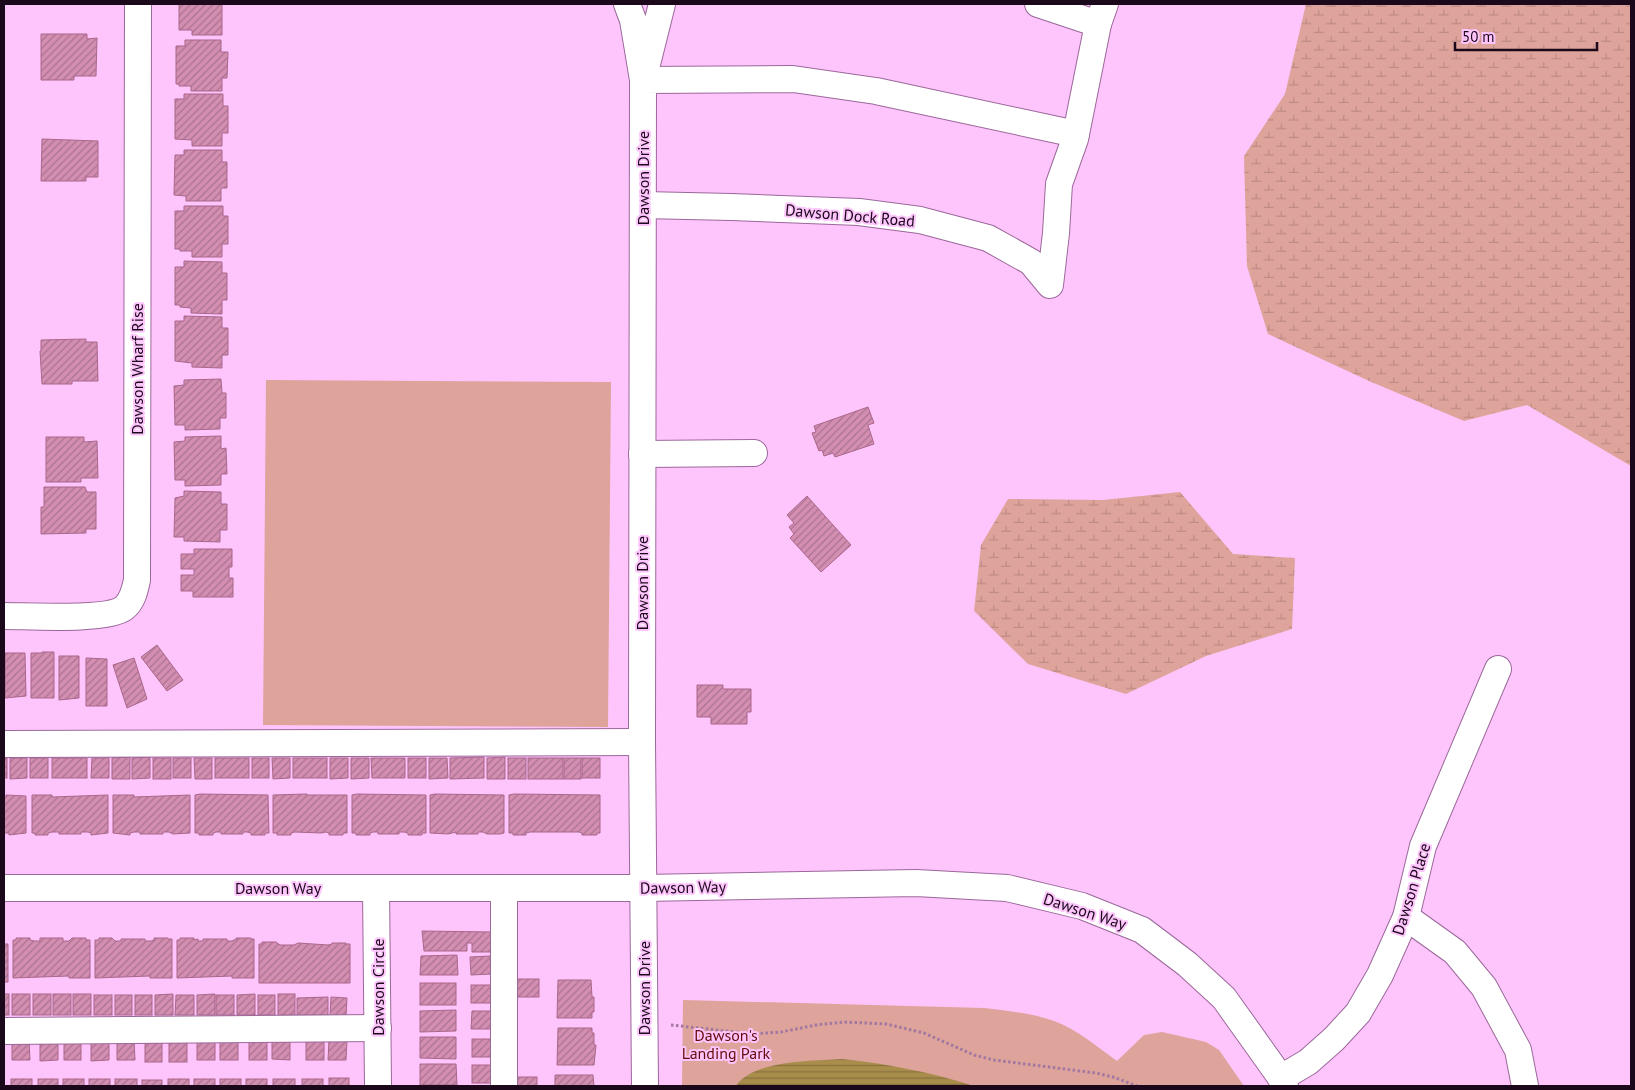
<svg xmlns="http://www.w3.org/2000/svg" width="1635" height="1090" font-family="'PT Sans',sans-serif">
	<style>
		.green { fill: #dea39b }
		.wetland { fill: url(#wetland-marsh) }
		.water { fill: url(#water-rules) }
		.building { fill: url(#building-hatch); stroke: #a9678a }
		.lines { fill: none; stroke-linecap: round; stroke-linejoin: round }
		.minor-casing { stroke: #9b689a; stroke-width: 28 }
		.path { stroke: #a278a1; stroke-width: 3; stroke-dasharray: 2.5 2.5; stroke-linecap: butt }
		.minor { stroke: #fff; stroke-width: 26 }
		.labels { text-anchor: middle; stroke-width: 4; stroke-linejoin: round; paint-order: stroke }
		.street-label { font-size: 16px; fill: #1b081b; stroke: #fec5fc }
		.park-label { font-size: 16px; fill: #640a0b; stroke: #fec5fc }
	</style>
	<defs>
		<pattern id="wetland-marsh" width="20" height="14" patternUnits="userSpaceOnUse" patternTransform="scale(1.25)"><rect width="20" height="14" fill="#dea39b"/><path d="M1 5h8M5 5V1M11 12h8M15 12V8" fill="none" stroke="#be8b85"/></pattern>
		<pattern id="water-rules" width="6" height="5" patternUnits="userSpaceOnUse" patternTransform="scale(1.25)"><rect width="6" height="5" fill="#a98d4b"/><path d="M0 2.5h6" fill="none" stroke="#89713e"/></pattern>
		<pattern id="building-hatch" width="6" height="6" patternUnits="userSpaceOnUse" patternTransform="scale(1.25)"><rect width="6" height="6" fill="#d38eb2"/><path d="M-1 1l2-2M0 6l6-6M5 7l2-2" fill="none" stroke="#aa7290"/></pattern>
	</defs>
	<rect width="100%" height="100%" fill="#fec5fc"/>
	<g class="green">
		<path d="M 266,380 L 611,382 L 608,727 L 263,725 Z"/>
		<path d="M 683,1000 L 984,1008 C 1008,1011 1031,1013 1054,1021 C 1077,1029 1097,1047 1117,1061 L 1144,1035 L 1162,1032 L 1206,1042 L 1219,1050 L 1244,1086 L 682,1086 Z"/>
	</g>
	<g class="wetland">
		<path d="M 1306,4 L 1631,4 L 1631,466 L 1527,405 L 1464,421 L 1369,381 L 1268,334 L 1247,266 L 1244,156 L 1285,94 Z"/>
		<path d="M 1180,492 L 1233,554 L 1295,558 L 1292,629 L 1206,656 L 1126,694 L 1028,664 L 974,611 L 981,545 L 1008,499 L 1103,500 Z"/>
	</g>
	<path class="water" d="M 842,1059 C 888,1064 930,1072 974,1086 L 736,1086 C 753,1060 813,1061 842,1059 Z"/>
	<g class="building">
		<path d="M 179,4 L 222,4 L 222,35 L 192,35 L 192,30 L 179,30 Z"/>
		<path d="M 41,34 L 87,34 L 87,39 L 97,38 L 96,76 L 74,76 L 74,80 L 41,80 Z"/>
		<path d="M 185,40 L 221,40 L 221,52 L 228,52 L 227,78 L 222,78 L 222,91 L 191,91 L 191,86 L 179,86 L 179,84 L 176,84 L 176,46 L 185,46 Z"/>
		<path d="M 184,94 L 223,94 L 223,106 L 228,106 L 228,133 L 222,133 L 222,146 L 192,146 L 192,140 L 175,139 L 175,99 L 184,99 Z"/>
		<path d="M 42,139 L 98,141 L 98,177 L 86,177 L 86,181 L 41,181 Z"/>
		<path d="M 184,150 L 222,150 L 222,162 L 227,162 L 227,188 L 221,188 L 221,201 L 186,201 L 186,196 L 174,195 L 175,155 L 184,155 Z"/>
		<path d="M 184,206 L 223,206 L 223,216 L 228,216 L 228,244 L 222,244 L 222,257 L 192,257 L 192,251 L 180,251 L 180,249 L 175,249 L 175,211 L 184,211 Z"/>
		<path d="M 184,261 L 222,262 L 222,273 L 227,273 L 227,300 L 222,300 L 222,314 L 191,313 L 191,308 L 180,307 L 180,305 L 175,305 L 175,267 L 184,267 Z"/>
		<path d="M 184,316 L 222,317 L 222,328 L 228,328 L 228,355 L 222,355 L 222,368 L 192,367 L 192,363 L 175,361 L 175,321 L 184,321 Z"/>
		<path d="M 86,339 L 86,342 L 97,342 L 98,381 L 72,381 L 72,384 L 42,384 L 40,351 L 41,351 L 41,340 Z"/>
		<path d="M 221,379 L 222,393 L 226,393 L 226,418 L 220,418 L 220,429 L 185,430 L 185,425 L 175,425 L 174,386 L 184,385 L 184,380 Z"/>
		<path d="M 868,407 L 874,423 L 868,425 L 874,444 L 835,457 L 833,453 L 824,456 L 822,450 L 819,451 L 812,433 L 816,432 L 814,426 Z"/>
		<path d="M 221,436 L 221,449 L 226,448 L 227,474 L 221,474 L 221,485 L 185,486 L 185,480 L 175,480 L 174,442 L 185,441 L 185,437 Z"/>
		<path d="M 46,437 L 84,437 L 84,442 L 97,441 L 98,478 L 81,478 L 81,482 L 46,482 Z"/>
		<path d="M 44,487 L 85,487 L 87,492 L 96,492 L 96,529 L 86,529 L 86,533 L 41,534 L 41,507 L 44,507 Z"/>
		<path d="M 184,491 L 221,492 L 221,504 L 227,504 L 227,530 L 220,530 L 220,542 L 184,541 L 184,537 L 174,537 L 175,498 L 184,496 Z"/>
		<path d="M 807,496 L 851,545 L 821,572 L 790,538 L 794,534 L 789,527 L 794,523 L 787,515 Z"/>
		<path d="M 194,549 L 232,549 L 232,567 L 229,567 L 229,578 L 233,578 L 233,597 L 193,597 L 193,591 L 181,591 L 181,575 L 194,575 L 194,569 L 181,569 L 181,554 L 194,554 Z"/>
		<path d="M 157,645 L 183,680 L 167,691 L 141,657 Z"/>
		<path d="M 42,652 L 54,652 L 54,698 L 31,698 L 31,653 L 42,653 Z"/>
		<path d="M 5,653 L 25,653 L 26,696 L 5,698 Z"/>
		<path d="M 59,656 L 79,656 L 79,698 L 59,700 Z"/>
		<path d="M 86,658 L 107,659 L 107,706 L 86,706 Z"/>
		<path d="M 134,658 L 147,699 L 127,708 L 113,665 Z"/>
		<path d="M 697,685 L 723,685 L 723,689 L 751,689 L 751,712 L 747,712 L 747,724 L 711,724 L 711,717 L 697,717 Z"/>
		<path d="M 130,757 L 130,779 L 112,779 L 112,758 Z"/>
		<path d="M 150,757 L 150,778 L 132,779 L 132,758 Z"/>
		<path d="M 484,757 L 484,778 L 450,779 L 450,758 Z"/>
		<path d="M 505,757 L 505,779 L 487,779 L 487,758 Z"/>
		<rect x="4" y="758" width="3" height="20"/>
		<path d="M 10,758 L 27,758 L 27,778 L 10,779 Z"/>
		<rect x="30" y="758" width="18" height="20"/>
		<rect x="52" y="758" width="35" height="20"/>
		<path d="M 92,758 L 109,758 L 109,778 L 91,778 Z"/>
		<rect x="153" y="758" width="18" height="21"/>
		<rect x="173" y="758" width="18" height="20"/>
		<path d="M 194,758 L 212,758 L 212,779 L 195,779 Z"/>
		<rect x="215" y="758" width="34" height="20"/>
		<rect x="252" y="758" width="17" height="20"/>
		<path d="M 272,758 L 290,758 L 290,778 L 273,779 Z"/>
		<rect x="293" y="758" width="34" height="20"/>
		<path d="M 330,758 L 348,758 L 348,778 L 330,779 Z"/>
		<path d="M 351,758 L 369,758 L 369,778 L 351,779 Z"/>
		<path d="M 371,758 L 405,758 L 405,778 L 372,778 Z"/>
		<rect x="408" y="758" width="18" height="20"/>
		<path d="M 429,758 L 447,758 L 448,778 L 429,779 Z"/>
		<rect x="508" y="758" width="18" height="21"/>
		<rect x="528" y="758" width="35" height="21"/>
		<rect x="564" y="758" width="17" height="21"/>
		<rect x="582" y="758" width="18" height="20"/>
		<path d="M 200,794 L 268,795 L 269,833 L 265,833 L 265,835 L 251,835 L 251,833 L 247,832 L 243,832 L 243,834 L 221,834 L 221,832 L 216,832 L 213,833 L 213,835 L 199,835 L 199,833 L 195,833 L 195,795 Z"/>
		<path d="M 307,794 L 307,795 L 347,795 L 347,833 L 343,833 L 343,835 L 329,835 L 329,833 L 326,832 L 321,833 L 295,832 L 291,833 L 291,835 L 277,835 L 277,833 L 273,833 L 273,795 Z"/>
		<path d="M 357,794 L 426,795 L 426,833 L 422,833 L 422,835 L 408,835 L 408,833 L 404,832 L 399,832 L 399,834 L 378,834 L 378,832 L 373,832 L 370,833 L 370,835 L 356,835 L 356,833 L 352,833 L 352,795 Z"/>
		<path d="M 435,794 L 504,795 L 504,833 L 500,834 L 487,834 L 483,832 L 478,832 L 478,834 L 456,834 L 456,832 L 448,834 L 430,833 L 430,795 Z"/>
		<path d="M 514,794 L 600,795 L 600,833 L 597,833 L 597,835 L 582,835 L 582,833 L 579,832 L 530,832 L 526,833 L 526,835 L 513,835 L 513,833 L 509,833 L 509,795 Z"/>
		<path d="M 6,795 L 26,796 L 26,833 L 9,835 L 9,833 L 4,833 L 4,797 L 6,797 Z"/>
		<path d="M 32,795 L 52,795 L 52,797 L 108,795 L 108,833 L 91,835 L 91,833 L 88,832 L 81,832 L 81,834 L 59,834 L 59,832 L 52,832 L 48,833 L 48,835 L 35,835 L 35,833 L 32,833 Z"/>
		<path d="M 113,795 L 134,795 L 134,797 L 190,795 L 190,833 L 173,834 L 169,832 L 163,832 L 163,834 L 140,834 L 140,832 L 134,832 L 130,833 L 130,835 L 113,833 Z"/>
		<path d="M 422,931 L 492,932 L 492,952 L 472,952 L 472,943 L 467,943 L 467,951 L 424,951 Z"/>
		<path d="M 16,938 L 30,938 L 30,940 L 34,941 L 40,941 L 40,938 L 63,938 L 63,941 L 69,941 L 72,938 L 86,938 L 86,940 L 90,940 L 90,978 L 69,978 L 69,976 L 13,978 L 13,940 L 16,940 Z"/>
		<path d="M 99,938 L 112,938 L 115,941 L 121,941 L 121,939 L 145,939 L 145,941 L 151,941 L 154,940 L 154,938 L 168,938 L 168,939 L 172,939 L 172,978 L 150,978 L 150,976 L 95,978 L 95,940 L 99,940 Z"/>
		<path d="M 180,938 L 194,938 L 194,940 L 198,939 L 198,941 L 203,941 L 203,939 L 227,939 L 227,941 L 233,941 L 233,940 L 236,940 L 236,938 L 251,938 L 251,939 L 254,939 L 254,978 L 232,978 L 232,976 L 177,978 L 177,940 L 180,940 Z"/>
		<path d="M 4,942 L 4,944 L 8,944 L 8,982 L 4,982 Z"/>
		<path d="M 262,942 L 276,942 L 280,945 L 294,945 L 298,943 L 328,945 L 332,944 L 332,943 L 346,943 L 346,944 L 350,944 L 350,983 L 259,983 L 259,944 L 262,944 Z"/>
		<path d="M 457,955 L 458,975 L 420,975 L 421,956 Z"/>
		<path d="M 490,956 L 491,974 L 471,975 L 470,957 Z"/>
		<rect x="517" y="979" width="22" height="18"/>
		<path d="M 558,980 L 591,980 L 592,997 L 594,997 L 594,1012 L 592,1012 L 592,1018 L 557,1018 Z"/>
		<rect x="420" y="983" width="36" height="22"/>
		<rect x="471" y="985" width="20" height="18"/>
		<rect x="4" y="994" width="5" height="21"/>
		<rect x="12" y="994" width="18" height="21"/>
		<rect x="33" y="994" width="18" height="21"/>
		<rect x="53" y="994" width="18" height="21"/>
		<rect x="73" y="994" width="18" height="21"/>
		<path d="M 173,994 L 173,1015 L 155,1015 L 155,995 Z"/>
		<path d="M 215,994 L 215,1015 L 197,1015 L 197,995 Z"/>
		<path d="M 255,994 L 255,1015 L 237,1015 L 237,995 Z"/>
		<rect x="278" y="994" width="17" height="21"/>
		<rect x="94" y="995" width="18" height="20"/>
		<rect x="115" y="995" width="17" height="20"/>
		<rect x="135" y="995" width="17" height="20"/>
		<path d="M 176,995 L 194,995 L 194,1015 L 175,1015 Z"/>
		<rect x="216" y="995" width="18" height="20"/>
		<rect x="258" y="995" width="17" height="20"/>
		<path d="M 328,997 L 328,1015 L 297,1015 L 297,998 Z"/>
		<path d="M 331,997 L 347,998 L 346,1016 L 330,1016 Z"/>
		<path d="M 456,1010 L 456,1031 L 420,1032 L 420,1011 Z"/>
		<path d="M 472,1011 L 492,1011 L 492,1029 L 471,1029 Z"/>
		<path d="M 558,1028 L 592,1028 L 592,1033 L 594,1033 L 594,1045 L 596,1045 L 594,1065 L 557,1065 Z"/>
		<path d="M 420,1037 L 456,1037 L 456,1059 L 420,1058 Z"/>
		<rect x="472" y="1039" width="20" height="18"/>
		<path d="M 12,1040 L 29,1040 L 30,1060 L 12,1060 Z"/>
		<path d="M 58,1040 L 58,1060 L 40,1061 L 40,1041 Z"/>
		<rect x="64" y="1040" width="17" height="20"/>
		<path d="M 109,1040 L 109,1060 L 91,1061 L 91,1041 Z"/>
		<path d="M 134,1040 L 135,1060 L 117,1060 L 117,1041 Z"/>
		<rect x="197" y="1040" width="18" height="20"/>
		<rect x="220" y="1040" width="18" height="20"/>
		<rect x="249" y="1040" width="18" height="20"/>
		<path d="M 272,1040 L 290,1040 L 290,1060 L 272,1059 Z"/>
		<rect x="306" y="1040" width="18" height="20"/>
		<path d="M 329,1040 L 347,1040 L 346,1060 L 328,1060 Z"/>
		<rect x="169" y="1041" width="18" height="21"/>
		<rect x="145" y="1042" width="17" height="20"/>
		<path d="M 420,1064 L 456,1064 L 457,1085 L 420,1085 Z"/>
		<rect x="472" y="1065" width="20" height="18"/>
		<path d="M 555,1075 L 593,1075 L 594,1086 L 555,1086 Z"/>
		<rect x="515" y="1077" width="22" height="9"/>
		<rect x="329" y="1078" width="20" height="8"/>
		<rect x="11" y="1079" width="21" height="7"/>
		<rect x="38" y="1079" width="20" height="7"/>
		<rect x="63" y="1079" width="21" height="7"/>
		<rect x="89" y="1079" width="21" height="7"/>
		<rect x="115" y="1079" width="22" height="7"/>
		<rect x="168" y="1079" width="21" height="7"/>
		<rect x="194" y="1079" width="21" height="7"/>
		<rect x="220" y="1079" width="21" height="7"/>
		<rect x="246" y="1079" width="21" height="7"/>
		<rect x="273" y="1079" width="22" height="7"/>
		<rect x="302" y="1079" width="21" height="7"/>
		<rect x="142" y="1080" width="20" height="6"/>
	</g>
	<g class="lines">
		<defs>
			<g id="minor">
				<path d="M 627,4 L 633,20 L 643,80 L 662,4"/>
				<path d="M 1038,4 L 1098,24"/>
				<path d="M 643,205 L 731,207 L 859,212 L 920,220 L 988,238 L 1031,262 L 1050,285 L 1056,233 L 1059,184 L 1075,139 L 1098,24 L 1105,4"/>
				<path d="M 642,454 L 754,453"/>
				<path d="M 4,616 C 29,616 107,621 124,608 C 133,601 135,589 137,580 L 138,4"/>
				<path d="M 4,744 L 642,742"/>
				<path d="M 4,888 L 643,888 L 916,883 L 1007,888 L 1082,906 L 1142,930 L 1187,964 L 1224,998 L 1281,1078 L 1285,1086"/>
				<path d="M 376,888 L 378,1086"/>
				<path d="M 504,888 L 504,1086"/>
				<path d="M 1406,917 L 1455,952 L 1484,987 L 1518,1050 L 1525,1086"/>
				<path d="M 4,1031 L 378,1028"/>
				<path d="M 1281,1078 L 1308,1062 L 1334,1039 L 1358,1013 L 1380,975 L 1406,917 L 1423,846 L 1498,669"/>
				<path d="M 645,1086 L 642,742 L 643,80 L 793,79 L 876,91 L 1076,134"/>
			</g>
		</defs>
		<use href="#minor" class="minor-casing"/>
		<path class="path" d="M 671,1025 L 753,1034 L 781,1032 L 816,1025 L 844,1022 L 886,1024 L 924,1033 L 974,1055 L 994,1060 L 1096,1073 L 1113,1077 L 1137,1086"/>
		<use href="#minor" class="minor"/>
	</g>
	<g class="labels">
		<g class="street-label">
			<text transform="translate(643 178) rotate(-90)" y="6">Dawson Drive</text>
			<text transform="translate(850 215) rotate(5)" y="6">Dawson Dock Road</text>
			<text transform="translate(137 369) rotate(-90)" y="6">Dawson Wharf Rise</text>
			<text transform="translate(642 583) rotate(-90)" y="6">Dawson Drive</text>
			<text transform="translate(683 887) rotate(-1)" y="6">Dawson Way</text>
			<text x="278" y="894">Dawson Way</text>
			<text transform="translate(1411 889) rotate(-73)" y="6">Dawson Place</text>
			<text transform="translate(1085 911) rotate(18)" y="6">Dawson Way</text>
			<text transform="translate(378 987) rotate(-90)" y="6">Dawson Circle</text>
			<text transform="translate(644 988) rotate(-90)" y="6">Dawson Drive</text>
		</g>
		<g class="park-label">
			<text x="726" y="1041">Dawson's<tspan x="726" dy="18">Landing Park</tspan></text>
		</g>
	</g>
	<rect width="1635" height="1090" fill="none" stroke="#1b081b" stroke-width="10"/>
	<path d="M1455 42v8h142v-8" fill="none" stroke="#1b081b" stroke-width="2.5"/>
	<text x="1462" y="42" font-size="15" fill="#1b081b" stroke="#fec5fc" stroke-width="4" paint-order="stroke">50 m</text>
</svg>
